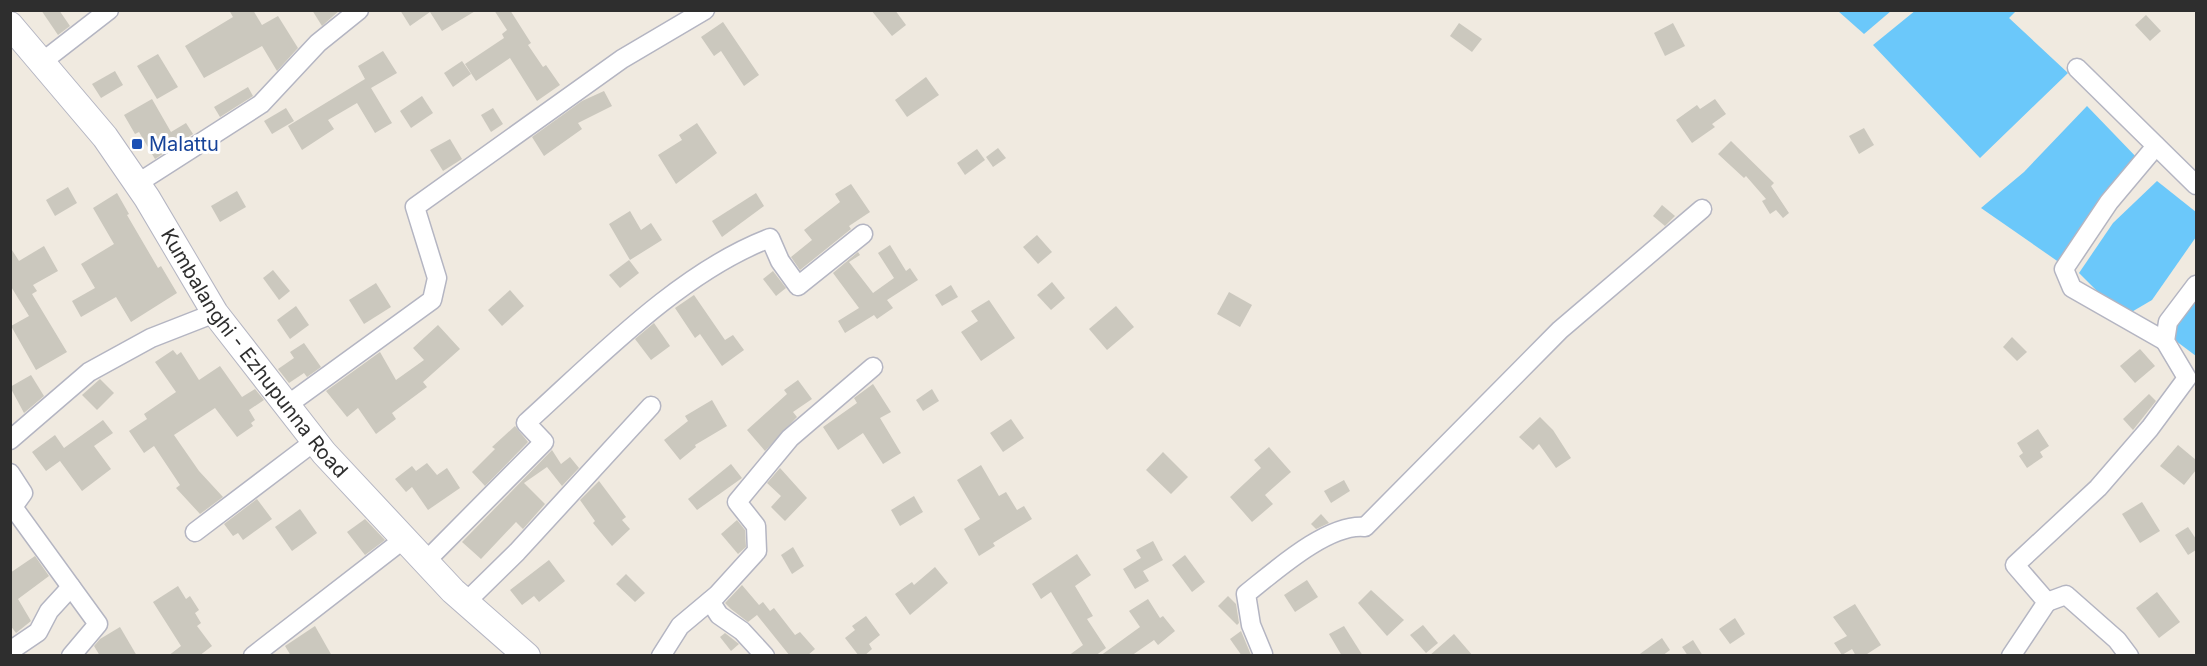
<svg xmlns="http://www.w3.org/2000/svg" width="2207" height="666" font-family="Inter,sans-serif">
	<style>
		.water { fill: #6bc8fa }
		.building { fill: #cbc8be }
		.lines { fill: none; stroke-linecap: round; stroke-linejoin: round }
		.street-casing { stroke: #b4b5c2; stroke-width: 21 }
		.secondary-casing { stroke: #b4b5c2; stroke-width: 28 }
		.street { stroke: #fff; stroke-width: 18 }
		.secondary { stroke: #fff; stroke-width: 26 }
		.transit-dot { fill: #1a4fb4; stroke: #fff; stroke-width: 2 }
		.labels { text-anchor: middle; stroke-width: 6; stroke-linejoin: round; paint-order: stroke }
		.transit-label { font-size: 20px; fill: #164399; stroke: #fff; text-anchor: start }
		.street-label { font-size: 20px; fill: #2e2e2e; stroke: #fff }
	</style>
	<rect width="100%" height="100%" fill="#f0eae0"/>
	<g class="water">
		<path d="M 1916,10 L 2016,11 L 2009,18 L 2068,73 L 1980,158 L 1873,45 Z"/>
		<path d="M 1838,11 L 1891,11 L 1864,34 Z"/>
		<path d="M 2087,106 L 2140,161 L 2063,265 L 1981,208 L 2024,172 Z"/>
		<path d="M 2157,181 L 2196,212 L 2196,237 L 2152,300 L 2123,317 L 2079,273 L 2113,223 Z"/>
		<path d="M 2196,293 L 2196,356 L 2172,338 L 2168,329 Z"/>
	</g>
	<g class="building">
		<path d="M 41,10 L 59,10 L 70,26 L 58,35 Z"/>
		<path d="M 229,10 L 253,10 L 262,25 L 278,16 L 298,48 L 277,71 L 262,46 L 204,78 L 185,46 L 233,17 Z"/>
		<path d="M 312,10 L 340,10 L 322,26 Z"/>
		<path d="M 400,10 L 477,10 L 442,31 L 430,12 L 410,26 Z"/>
		<path d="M 494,10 L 510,10 L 531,43 L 528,45 L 543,67 L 546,65 L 560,85 L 537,101 L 510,58 L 476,81 L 465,64 L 504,38 L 502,34 L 507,30 Z"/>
		<path d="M 871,10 L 895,10 L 906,25 L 892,36 Z"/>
		<path d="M 2146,15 L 2161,31 L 2150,41 L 2135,25 Z"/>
		<path d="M 723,22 L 759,75 L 744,86 L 721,51 L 714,56 L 701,37 Z"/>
		<path d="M 1459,23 L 1482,39 L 1472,52 L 1450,36 Z"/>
		<path d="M 1673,23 L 1685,46 L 1665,56 L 1654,33 Z"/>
		<path d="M 383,51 L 397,73 L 371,88 L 392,123 L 375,133 L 357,103 L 328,120 L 334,129 L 302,150 L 288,126 L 365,79 L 358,66 Z"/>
		<path d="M 158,54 L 178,87 L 157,99 L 137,66 Z"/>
		<path d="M 462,61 L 471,74 L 453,87 L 444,73 Z"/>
		<path d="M 115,71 L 123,85 L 101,98 L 92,84 Z"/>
		<path d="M 926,77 L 939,95 L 907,117 L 895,100 Z"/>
		<path d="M 248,87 L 253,96 L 220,117 L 214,107 Z"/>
		<path d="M 604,91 L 612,106 L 578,123 L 582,129 L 544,156 L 532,137 L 582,101 Z"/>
		<path d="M 422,96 L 433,113 L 411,128 L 400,111 Z"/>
		<path d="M 152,99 L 171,132 L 186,123 L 193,134 L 155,159 L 139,132 L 135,134 L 124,115 Z"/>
		<path d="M 1715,99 L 1726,114 L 1712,124 L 1715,127 L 1692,143 L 1676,120 L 1697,105 L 1700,109 Z"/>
		<path d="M 286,108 L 294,121 L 272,134 L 264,121 Z"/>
		<path d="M 493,108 L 503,124 L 491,132 L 481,115 Z"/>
		<path d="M 697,123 L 717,153 L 676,184 L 658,155 L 682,140 L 679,135 Z"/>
		<path d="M 1864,128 L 1874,145 L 1859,154 L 1849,136 Z"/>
		<path d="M 450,139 L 462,159 L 443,171 L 430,150 Z"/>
		<path d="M 1731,141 L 1774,183 L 1771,186 L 1789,213 L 1783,218 L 1776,210 L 1770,214 L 1762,201 L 1766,199 L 1746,176 L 1744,178 L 1718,154 Z"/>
		<path d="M 998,148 L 1006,158 L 993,167 L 986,157 Z"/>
		<path d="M 977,149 L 985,160 L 965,175 L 957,163 Z"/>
		<path d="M 851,184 L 870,212 L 849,226 L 851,229 L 800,270 L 791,257 L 812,240 L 804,230 L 840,202 L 835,194 Z"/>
		<path d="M 68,187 L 77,203 L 55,216 L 46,200 Z"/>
		<path d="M 237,191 L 246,207 L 220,222 L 211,206 Z"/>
		<path d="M 117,193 L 129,214 L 127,215 L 158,268 L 161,266 L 177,293 L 131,322 L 116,297 L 81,317 L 72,301 L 95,288 L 81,264 L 114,244 L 93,208 Z"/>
		<path d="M 756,193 L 764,206 L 722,237 L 712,221 Z"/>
		<path d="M 1662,205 L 1675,216 L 1665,226 L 1653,216 Z"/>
		<path d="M 630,211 L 641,230 L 651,223 L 662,240 L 630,260 L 609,224 Z"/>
		<path d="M 1037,235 L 1052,252 L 1038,264 L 1023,247 Z"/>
		<path d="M 890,245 L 906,271 L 910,268 L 918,280 L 887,300 L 893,308 L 877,319 L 874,315 L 845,333 L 838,321 L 859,308 L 833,273 L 858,252 L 860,255 L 849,262 L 873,293 L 894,278 L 878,253 Z"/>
		<path d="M 44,246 L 58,271 L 33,285 L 37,291 L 32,294 L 67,352 L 36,370 L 11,326 L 29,316 L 10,285 L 10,247 L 19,261 Z"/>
		<path d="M 629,260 L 639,273 L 620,288 L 609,275 Z"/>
		<path d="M 273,270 L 290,291 L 279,300 L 263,278 Z"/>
		<path d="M 773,271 L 786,288 L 776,296 L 763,279 Z"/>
		<path d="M 1052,282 L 1065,298 L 1051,310 L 1037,295 Z"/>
		<path d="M 376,283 L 391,307 L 364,324 L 349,300 Z"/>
		<path d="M 951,285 L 958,297 L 942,306 L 935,295 Z"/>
		<path d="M 510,290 L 524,306 L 502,326 L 488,310 Z"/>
		<path d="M 1229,292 L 1252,305 L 1240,327 L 1217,314 Z"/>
		<path d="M 694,295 L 725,340 L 733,335 L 744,350 L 722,366 L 700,334 L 695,338 L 675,308 Z"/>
		<path d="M 989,300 L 1015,338 L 981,361 L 961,332 L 978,321 L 971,311 Z"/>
		<path d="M 296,306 L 309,325 L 290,339 L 277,320 Z"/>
		<path d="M 1116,306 L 1134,327 L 1107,350 L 1089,329 Z"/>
		<path d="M 654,323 L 670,346 L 651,360 L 635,339 Z"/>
		<path d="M 438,325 L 460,349 L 423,382 L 427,387 L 392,413 L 396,419 L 376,434 L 358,408 L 347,417 L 326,391 L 380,352 L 396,380 L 424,360 L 413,348 Z"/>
		<path d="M 2012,337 L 2027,352 L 2017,361 L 2003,347 Z"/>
		<path d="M 304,343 L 321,367 L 307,377 L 304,373 L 289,383 L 278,369 L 294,358 L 290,352 Z"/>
		<path d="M 2140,349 L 2155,366 L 2135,383 L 2120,366 Z"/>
		<path d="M 173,350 L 177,355 L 181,352 L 199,380 L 220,366 L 242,397 L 255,389 L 264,400 L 249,410 L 255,420 L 251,423 L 253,426 L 237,437 L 215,408 L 174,435 L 199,471 L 223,497 L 200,514 L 176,488 L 180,485 L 154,446 L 144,453 L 129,431 L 147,419 L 144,414 L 176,392 L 155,362 Z"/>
		<path d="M 31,375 L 44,396 L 24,413 L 10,387 Z"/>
		<path d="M 100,379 L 114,393 L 97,410 L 82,395 Z"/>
		<path d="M 798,380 L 812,399 L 793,412 L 797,417 L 765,451 L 747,430 L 787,394 L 784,390 Z"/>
		<path d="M 873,384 L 891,412 L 880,418 L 901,453 L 883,464 L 863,433 L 838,450 L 823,427 L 857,403 L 854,398 Z"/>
		<path d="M 932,389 L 939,401 L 923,411 L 916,400 Z"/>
		<path d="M 2149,394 L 2156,401 L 2133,430 L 2123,419 Z"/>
		<path d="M 712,400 L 727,426 L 695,445 L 696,447 L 680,460 L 664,440 L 688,421 L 685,416 Z"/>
		<path d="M 1540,417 L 1553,430 L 1571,458 L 1556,468 L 1539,444 L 1533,450 L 1519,437 Z"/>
		<path d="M 1011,419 L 1024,438 L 1003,452 L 990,433 Z"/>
		<path d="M 103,420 L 113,433 L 94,446 L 111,469 L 82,491 L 60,461 L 46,471 L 32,452 L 55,435 L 64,448 Z"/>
		<path d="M 515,426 L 528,442 L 485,486 L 472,472 L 495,449 L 492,447 Z"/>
		<path d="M 2038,429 L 2049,446 L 2040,452 L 2043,457 L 2027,468 L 2019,456 L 2023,453 L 2017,443 Z"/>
		<path d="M 2178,445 L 2196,460 L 2196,470 L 2184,485 L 2160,466 Z"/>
		<path d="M 1269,447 L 1291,472 L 1265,495 L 1273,504 L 1252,522 L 1230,497 L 1261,468 L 1254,460 Z"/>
		<path d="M 552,450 L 561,464 L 570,457 L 579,468 L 562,486 L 547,467 L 524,483 L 545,504 L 523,529 L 516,522 L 481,559 L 462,542 Z"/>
		<path d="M 1163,452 L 1188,477 L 1171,494 L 1146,470 Z"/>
		<path d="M 427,463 L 437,475 L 447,468 L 460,488 L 428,510 L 412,487 L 406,492 L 395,479 L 412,466 L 416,471 Z"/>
		<path d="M 731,464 L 742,478 L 697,510 L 688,499 Z"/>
		<path d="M 981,465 L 999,496 L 1006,492 L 1017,510 L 1024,506 L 1032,519 L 993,543 L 995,546 L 979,556 L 964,529 L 980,519 L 957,480 Z"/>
		<path d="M 780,468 L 807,498 L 785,521 L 771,507 L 781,496 L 767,483 Z"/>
		<path d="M 1344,480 L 1350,491 L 1331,503 L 1324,491 Z"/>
		<path d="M 599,481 L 626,517 L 622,520 L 630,529 L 612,546 L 593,523 L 595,521 L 580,500 Z"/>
		<path d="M 914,496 L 923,512 L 900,526 L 891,510 Z"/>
		<path d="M 257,499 L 272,519 L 243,540 L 238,533 L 233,536 L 224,524 Z"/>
		<path d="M 2142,502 L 2160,531 L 2140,543 L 2122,514 Z"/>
		<path d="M 300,509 L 317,533 L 292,551 L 275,527 Z"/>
		<path d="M 1321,514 L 1329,523 L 1316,529 L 1311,524 Z"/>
		<path d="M 365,519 L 385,540 L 365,555 L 347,532 Z"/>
		<path d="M 737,520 L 745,530 L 746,547 L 738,554 L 721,534 Z"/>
		<path d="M 2188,527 L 2196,539 L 2196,550 L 2188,555 L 2175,535 Z"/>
		<path d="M 1153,541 L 1163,560 L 1143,571 L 1149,581 L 1135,589 L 1123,569 L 1141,558 L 1136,550 Z"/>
		<path d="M 793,547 L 804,566 L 792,574 L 781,555 Z"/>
		<path d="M 1077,554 L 1091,575 L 1075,586 L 1093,616 L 1087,619 L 1106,648 L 1095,656 L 1068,656 L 1083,645 L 1051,592 L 1041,599 L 1032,584 Z"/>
		<path d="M 1185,555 L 1205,582 L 1192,592 L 1172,565 Z"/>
		<path d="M 35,556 L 49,576 L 18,599 L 31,621 L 16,633 L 10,625 L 10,573 Z"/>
		<path d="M 549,560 L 565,581 L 539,602 L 534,596 L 522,605 L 510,590 Z"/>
		<path d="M 935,567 L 948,583 L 910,615 L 895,594 L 912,582 L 914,585 Z"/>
		<path d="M 626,574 L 645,593 L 635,602 L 616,584 Z"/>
		<path d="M 1307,580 L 1318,597 L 1295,612 L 1284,595 Z"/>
		<path d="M 742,585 L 759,605 L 763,602 L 770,611 L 774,608 L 795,635 L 800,632 L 815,649 L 807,656 L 790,656 L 757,615 L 748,622 L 731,609 L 725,603 Z"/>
		<path d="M 178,586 L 186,599 L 190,596 L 199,610 L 195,613 L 201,623 L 197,626 L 212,646 L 199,656 L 168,656 L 181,646 L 153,602 Z"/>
		<path d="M 1371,590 L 1404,620 L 1387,636 L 1358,603 Z"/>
		<path d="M 2157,592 L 2180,622 L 2159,638 L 2136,608 Z"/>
		<path d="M 1228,596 L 1236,604 L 1239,623 L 1237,625 L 1218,606 Z"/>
		<path d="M 1148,599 L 1160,618 L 1163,616 L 1175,631 L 1158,645 L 1154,640 L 1131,656 L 1100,656 L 1140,627 L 1129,611 Z"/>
		<path d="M 1855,604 L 1881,645 L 1864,656 L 1856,656 L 1852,649 L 1842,655 L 1834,643 L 1847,636 L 1833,617 Z"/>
		<path d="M 866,616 L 880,635 L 869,644 L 872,649 L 864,656 L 859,656 L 845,638 L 855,630 L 852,626 Z"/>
		<path d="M 1735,618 L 1745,634 L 1730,644 L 1719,629 Z"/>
		<path d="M 1423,625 L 1438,643 L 1426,653 L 1410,635 Z"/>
		<path d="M 315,626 L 332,656 L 291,656 L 285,646 Z"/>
		<path d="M 1344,626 L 1363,656 L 1342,656 L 1329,634 Z"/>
		<path d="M 120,627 L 137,656 L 100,656 L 94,646 L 100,639 Z"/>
		<path d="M 1241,631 L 1251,655 L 1251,656 L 1242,656 L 1230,639 Z"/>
		<path d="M 725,633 L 739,644 L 731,651 L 720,637 Z"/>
		<path d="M 1454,634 L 1473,656 L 1429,656 Z"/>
		<path d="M 1662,638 L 1670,650 L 1662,656 L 1637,656 Z"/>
		<path d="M 1693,640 L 1703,656 L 1688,656 L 1682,647 Z"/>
	</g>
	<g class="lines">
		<defs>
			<g id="street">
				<path d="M 42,62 L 109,10"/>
				<path d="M 2077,68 L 2196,185"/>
				<path d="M 2156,146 L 2109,202 L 2064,269 L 2072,288 L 2165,341"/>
				<path d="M 138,183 L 261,104 L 318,43 L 359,10"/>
				<path d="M 286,406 L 432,300 L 437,278 L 415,207 L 622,59 L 705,10"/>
				<path d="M 10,440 L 89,372 L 151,338 L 215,313"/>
				<path d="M 10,473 L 23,493 L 13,507 L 98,624 L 71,656"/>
				<path d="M 195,532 L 315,441"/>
				<path d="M 425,562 L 544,442 L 526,423 C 597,359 680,272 770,238 L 780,261 L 798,286 L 863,234"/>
				<path d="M 710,601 L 719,615 L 742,631 L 765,656"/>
				<path d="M 466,602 L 517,552 L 651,406"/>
				<path d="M 2047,602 L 2066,595 L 2117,640 L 2129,656"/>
				<path d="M 10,651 L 38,632 L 49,611 L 71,587"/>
				<path d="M 253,656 L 404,539"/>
				<path d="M 661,656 L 680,626 L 717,595 L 757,551 L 756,526 L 737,502 L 790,438 L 873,367"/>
				<path d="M 1262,656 L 1263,654 L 1251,625 L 1246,594 C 1275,571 1328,523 1365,527 L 1560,330 L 1702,209"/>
				<path d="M 2011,656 L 2047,602 L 2015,565 L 2098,488 L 2150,428 L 2187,378 L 2165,341 L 2168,322 L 2196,285"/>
			</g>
			<g id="secondary">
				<path id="s1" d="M 10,25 L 105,137 L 147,198 L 215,313 L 324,453 L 453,591 L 527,656"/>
			</g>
		</defs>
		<use href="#street" class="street-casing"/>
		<use href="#secondary" class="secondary-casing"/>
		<use href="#street" class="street"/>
		<use href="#secondary" class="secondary"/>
	</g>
	<rect class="transit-dot" x="131" y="138" width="12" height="12" rx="3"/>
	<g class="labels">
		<g class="transit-label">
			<text x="149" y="151">Malattu</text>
		</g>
		<g class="street-label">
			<text dy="7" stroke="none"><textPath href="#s1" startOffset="410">Kumbalanghi - Ezhupunna Road</textPath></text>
		</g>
	</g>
	<rect width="2207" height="666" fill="none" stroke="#2e2e2e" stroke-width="24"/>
</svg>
